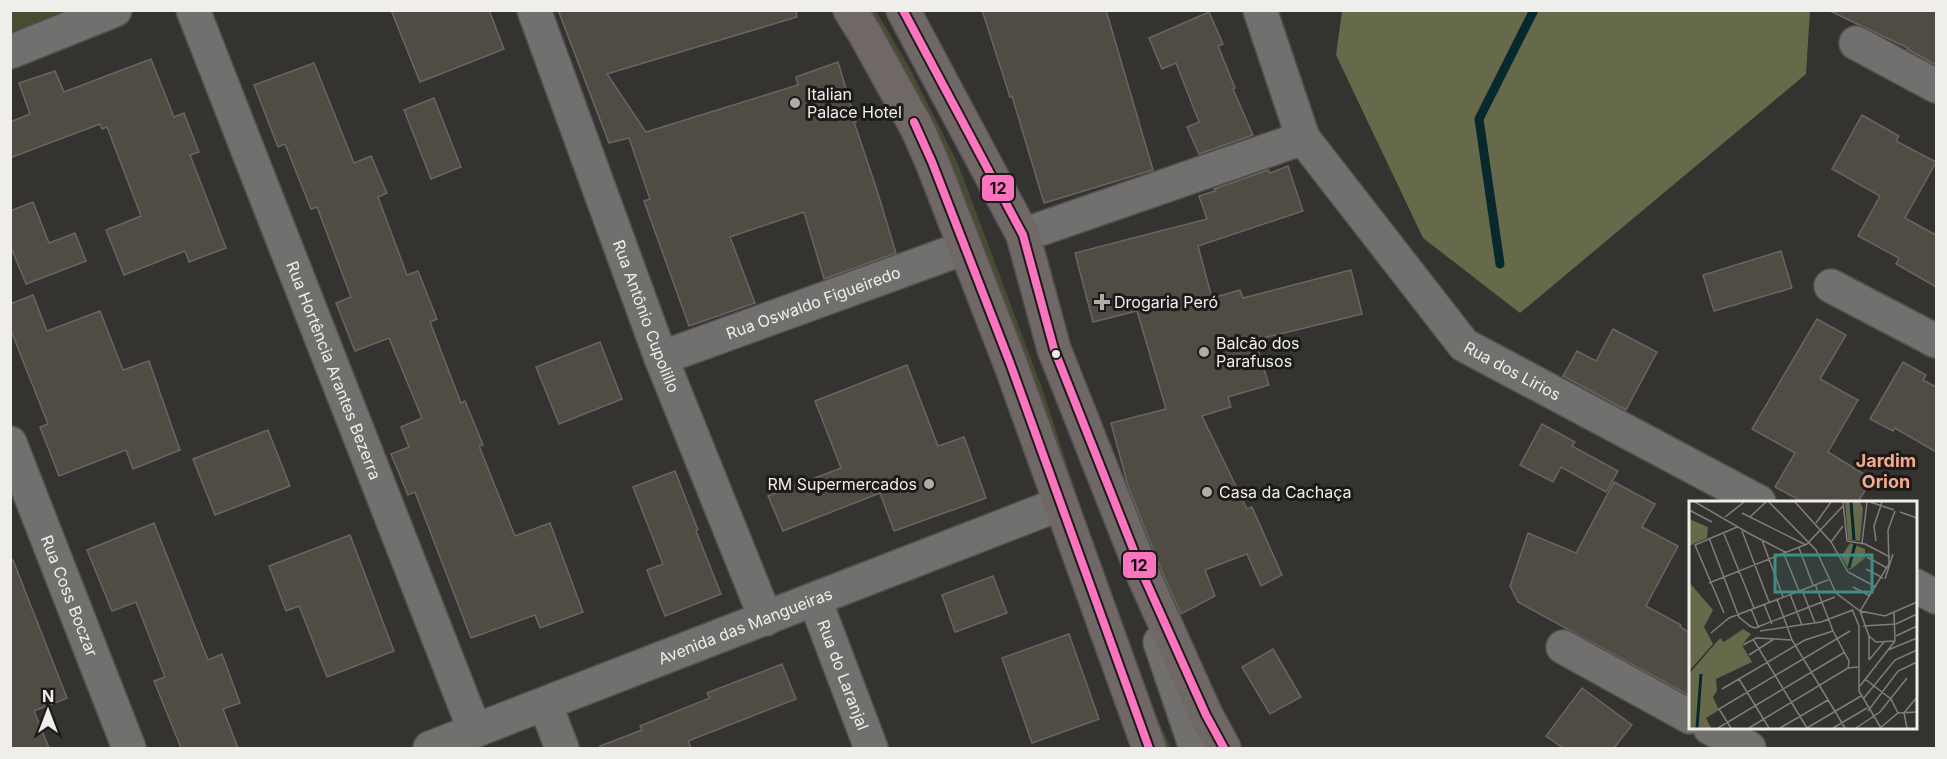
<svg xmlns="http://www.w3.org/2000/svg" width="1947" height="759" font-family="Inter,sans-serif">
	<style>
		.green { fill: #4a4c32 }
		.forest { fill: #67694b }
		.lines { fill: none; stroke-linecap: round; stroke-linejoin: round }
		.stream { stroke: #07282c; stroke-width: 9 }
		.building { fill: #504c44; stroke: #676664; stroke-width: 1.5 }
		.street-casing { stroke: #52514f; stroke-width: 36 }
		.secondary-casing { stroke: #52514f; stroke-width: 36 }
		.primary-casing { stroke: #52514f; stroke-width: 36 }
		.street { stroke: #71706e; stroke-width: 33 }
		.secondary { stroke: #71706e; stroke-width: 33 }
		.primary { stroke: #6f6866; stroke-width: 33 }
		.bus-1-casing { stroke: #1d1b19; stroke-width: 12 }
		.bus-1 { stroke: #fc73be; stroke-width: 8 }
		.poi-dot { fill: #aeada9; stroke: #1d1b19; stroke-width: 2 }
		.bus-dot { fill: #f0eeea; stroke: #1d1b19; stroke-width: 2 }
		.labels { text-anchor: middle; stroke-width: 6; stroke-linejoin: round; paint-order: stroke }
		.poi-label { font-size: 16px; fill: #f0eeea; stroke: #1d1b19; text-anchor: start }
		.street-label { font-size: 16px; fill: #f0eeea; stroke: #1d1b19 }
		.neighbourhood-label { font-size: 18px; font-weight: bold; fill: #f7a98f; stroke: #1d1b19 }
		.inset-river { fill: none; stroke: #07282c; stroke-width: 3 }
		.inset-road { fill: none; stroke: #7f7e7a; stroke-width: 1.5 }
		.view { fill: #3c8e87; fill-opacity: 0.15; stroke: #3c8e87; stroke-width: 3 }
		.inset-edge { fill: none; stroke: #f0eeea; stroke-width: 3 }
		.line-badge { stroke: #1d1b19; stroke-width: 2 }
		.pale-badge-label { font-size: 16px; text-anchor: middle; font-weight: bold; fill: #111 }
	</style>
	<rect width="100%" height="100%" fill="#343330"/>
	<g class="green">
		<path d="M 11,10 L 67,10 L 67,11 L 11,32 Z"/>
		<path d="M 869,11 L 876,11 L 909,67 L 958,164 L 1043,391 L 1089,533 L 1157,718 L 1171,748 L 1161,748 L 1037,393 L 952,168 L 922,107 Z"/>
	</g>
	<path class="forest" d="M 1342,11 L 1342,10 L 1810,11 L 1806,74 L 1520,313 L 1423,238 L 1336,55 Z"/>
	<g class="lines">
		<path class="stream" d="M 1500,264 L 1479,119 L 1534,10"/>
	</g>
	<g class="building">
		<path d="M 391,10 L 489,10 L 504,49 L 420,82 Z"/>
		<path d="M 558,10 L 796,10 L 797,17 L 607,74 L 646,132 L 798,85 L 796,77 L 838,62 L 856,122 L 854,122 L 876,187 L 896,253 L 824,279 L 804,212 L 730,237 L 755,303 L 689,326 L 644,201 L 650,199 L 629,138 L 609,143 Z"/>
		<path d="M 982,10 L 1106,10 L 1153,170 L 1044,203 L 1012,96 L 1010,97 Z"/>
		<path d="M 1828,10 L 1936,10 L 1936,65 L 1907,49 L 1908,48 Z"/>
		<path d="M 1209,12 L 1223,44 L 1218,46 L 1235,88 L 1233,89 L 1253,135 L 1199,154 L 1187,127 L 1199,122 L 1176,63 L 1162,69 L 1149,38 Z"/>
		<path d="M 151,59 L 174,117 L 184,113 L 199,152 L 190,155 L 226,248 L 189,262 L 185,251 L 124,275 L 106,230 L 141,216 L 107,127 L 102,129 L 100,124 L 10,158 L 10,122 L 30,114 L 19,83 L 55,71 L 64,92 Z"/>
		<path d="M 314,63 L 354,163 L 371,156 L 387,193 L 378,197 L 407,275 L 418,271 L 437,319 L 430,322 L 461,403 L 465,401 L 483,445 L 479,446 L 515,536 L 550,523 L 583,612 L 540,628 L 535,615 L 471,638 L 415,492 L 408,495 L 391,454 L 409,447 L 401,427 L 422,418 L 389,338 L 355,351 L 336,303 L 351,297 L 317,207 L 311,209 L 285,144 L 278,147 L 254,85 Z"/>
		<path d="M 434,98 L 461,167 L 431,179 L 404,110 Z"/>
		<path d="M 1862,115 L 1899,136 L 1896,141 L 1936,162 L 1905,218 L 1936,235 L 1936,287 L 1896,264 L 1899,258 L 1858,236 L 1880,196 L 1832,169 Z"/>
		<path d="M 1288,166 L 1303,211 L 1198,246 L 1212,298 L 1240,290 L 1243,298 L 1351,270 L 1362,314 L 1255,340 L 1269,385 L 1228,397 L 1231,407 L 1202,416 L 1247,509 L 1252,507 L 1282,575 L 1261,586 L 1247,554 L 1205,570 L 1215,596 L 1181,614 L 1162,572 L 1128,486 L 1111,423 L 1166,409 L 1137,311 L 1093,322 L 1075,253 L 1207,219 L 1199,196 L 1215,191 L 1214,189 L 1268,170 L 1270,173 Z"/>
		<path d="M 33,202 L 49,243 L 75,233 L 86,261 L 26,284 L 10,245 L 10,211 Z"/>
		<path d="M 1781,251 L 1792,288 L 1714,311 L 1703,275 Z"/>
		<path d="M 33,295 L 47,331 L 100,311 L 123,370 L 149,361 L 180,450 L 133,469 L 126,450 L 59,476 L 40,427 L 48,424 L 10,328 L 10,304 Z"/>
		<path d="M 1817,319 L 1846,335 L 1820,379 L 1858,400 L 1828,452 L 1872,479 L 1858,502 L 1803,502 L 1775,487 L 1795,453 L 1752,429 Z"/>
		<path d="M 1613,329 L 1657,352 L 1626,410 L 1563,376 L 1577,351 L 1596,361 Z"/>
		<path d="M 600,342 L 622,399 L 559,424 L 536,367 Z"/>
		<path d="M 1903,362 L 1926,375 L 1923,380 L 1936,387 L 1936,452 L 1895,428 L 1893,431 L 1870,419 Z"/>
		<path d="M 907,365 L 938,446 L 964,437 L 986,498 L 894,531 L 880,493 L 783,531 L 768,496 L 841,468 L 815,401 Z"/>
		<path d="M 1542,424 L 1575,442 L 1572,446 L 1618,471 L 1606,492 L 1561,467 L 1553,482 L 1520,465 Z"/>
		<path d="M 268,430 L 290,486 L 215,515 L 193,459 Z"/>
		<path d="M 675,471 L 698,530 L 696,531 L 721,594 L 665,616 L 647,570 L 663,564 L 633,487 Z"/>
		<path d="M 1614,482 L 1655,504 L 1642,527 L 1678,546 L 1646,606 L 1681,625 L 1680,627 L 1690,633 L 1690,696 L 1518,602 L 1510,586 L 1528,533 L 1576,553 Z"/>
		<path d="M 154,523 L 208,660 L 222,654 L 240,703 L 223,709 L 238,748 L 181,748 L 154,681 L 165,677 L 136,602 L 112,611 L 87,550 Z"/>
		<path d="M 350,535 L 394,651 L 327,677 L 299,606 L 286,611 L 269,566 Z"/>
		<path d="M 10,560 L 13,560 L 67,698 L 34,711 L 49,748 L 10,748 Z"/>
		<path d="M 993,576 L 1007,613 L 955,632 L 942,595 Z"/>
		<path d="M 1069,634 L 1099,719 L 1032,743 L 1002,658 Z"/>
		<path d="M 1273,649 L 1301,697 L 1270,714 L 1242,667 Z"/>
		<path d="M 782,664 L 796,699 L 688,741 L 691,748 L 600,748 L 600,746 L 642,730 L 640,726 L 710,698 L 707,693 Z"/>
		<path d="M 1582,688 L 1632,725 L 1614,748 L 1563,748 L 1546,736 Z"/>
	</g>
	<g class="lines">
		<defs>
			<g id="street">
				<path id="s1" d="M 193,10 L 475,731"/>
				<path id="s2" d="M 534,10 L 661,358 L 766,619"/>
				<path id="s3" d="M 1260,10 L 1303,138 L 1464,345 L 1759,502"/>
				<path d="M 1856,43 L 1936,86"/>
				<path d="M 1023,235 L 1303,138"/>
				<path d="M 1831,286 L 1936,341"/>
				<path id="s4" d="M 661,358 L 964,248"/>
				<path id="s5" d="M 10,443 L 129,748"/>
				<path d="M 1916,586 L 1936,597"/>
				<path id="s6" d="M 815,600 L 871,748"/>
				<path d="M 1563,647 L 1690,717"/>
				<path d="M 545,704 L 562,748"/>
				<path d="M 1710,728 L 1749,748"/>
				<path id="s7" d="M 430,748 L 1060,504"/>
			</g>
			<g id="secondary">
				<path d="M 10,52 L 115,10"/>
				<path d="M 1160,642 L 1196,748"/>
			</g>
			<g id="primary">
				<path d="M 850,10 L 865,34 L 917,128 L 932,162 L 1010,363 L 1149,748"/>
				<path d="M 903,10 L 1023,235 L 1054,349 L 1145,579 L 1206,715 L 1224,748"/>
			</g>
		</defs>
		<use href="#street" class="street-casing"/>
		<use href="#secondary" class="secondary-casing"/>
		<use href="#primary" class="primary-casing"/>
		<use href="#street" class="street"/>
		<use href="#secondary" class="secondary"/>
		<use href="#primary" class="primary"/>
		<defs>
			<g id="bus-1">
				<path d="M 903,10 L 1023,235 L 1054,349 L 1145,579 L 1206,715 L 1224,748"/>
				<path d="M 914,122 L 932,162 L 1010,363 L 1149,748"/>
			</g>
		</defs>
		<use href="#bus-1" class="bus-1-casing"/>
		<use href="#bus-1" class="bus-1"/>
	</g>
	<g class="poi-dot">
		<circle cx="795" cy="103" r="6"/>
		<path d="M1099 293h6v6h6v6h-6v6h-6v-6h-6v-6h6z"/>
		<circle cx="1204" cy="352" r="6"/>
		<circle cx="929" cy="484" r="6"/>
		<circle cx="1207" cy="492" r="6"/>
	</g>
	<circle class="bus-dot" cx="1056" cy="354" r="5"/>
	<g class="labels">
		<g class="poi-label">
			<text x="807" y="100">Italian<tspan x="807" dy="18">Palace Hotel</tspan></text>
			<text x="1114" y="308">Drogaria Peró</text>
			<text x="1216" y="349">Balcão dos<tspan x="1216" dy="18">Parafusos</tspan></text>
			<text x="917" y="490" text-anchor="end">RM Supermercados</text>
			<text x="1219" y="498">Casa da Cachaça</text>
		</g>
		<g class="street-label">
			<text dy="6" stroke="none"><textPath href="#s4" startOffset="162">Rua Oswaldo Figueiredo</textPath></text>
			<text dy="6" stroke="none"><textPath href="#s2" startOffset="326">Rua Antônio Cupolillo</textPath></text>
			<text dy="6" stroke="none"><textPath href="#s3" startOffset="452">Rua dos Lirios</textPath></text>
			<text dy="6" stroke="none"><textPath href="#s1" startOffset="387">Rua Hortência Arantes Bezerra</textPath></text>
			<text dy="6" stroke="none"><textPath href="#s5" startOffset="164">Rua Coss Boczar</textPath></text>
			<text dy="6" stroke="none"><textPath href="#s7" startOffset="338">Avenida das Mangueiras</textPath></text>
			<text dy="6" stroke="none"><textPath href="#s6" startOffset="80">Rua do Laranjal</textPath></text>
		</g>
		<g class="neighbourhood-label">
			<text x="1886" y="467">Jardim<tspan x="1886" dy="21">Orion</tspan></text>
		</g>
	</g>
	<g transform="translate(1689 501)">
		<rect width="228" height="228" fill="#343330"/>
		<path d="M 156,1 L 171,1 L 174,7 L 171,40 L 159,39 ZM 0,18 L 19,26 L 18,37 L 0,45 ZM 161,42 L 176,48 L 176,57 L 161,69 L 152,56 ZM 0,81 L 24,109 L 15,126 L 24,143 L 0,170 ZM 54,128 L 62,133 L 53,144 L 63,161 L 27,178 L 28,190 L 24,196 L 30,209 L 17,217 L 22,227 L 0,227 L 0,173 L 31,137 L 35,141 Z" fill="#67694b"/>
		<path class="inset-river" d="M 162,1 L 165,39M 160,67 L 166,43M 8,227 L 12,173"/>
		<path class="inset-road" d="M 6,1 L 61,33M 80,1 L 127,49 L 147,92 L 171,110 L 196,115 L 228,101M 106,1 L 142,41 L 159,71 L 187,86M 154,1 L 158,40M 181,1 L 205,9M 0,9 L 23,21M 211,11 L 228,17M 53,12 L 117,44M 36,16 L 55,1M 61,16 L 77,1M 127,22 L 142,1M 53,30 L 80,101M 35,33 L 65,107M 61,33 L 98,52M 20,37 L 50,116 L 61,125 L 66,127 L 146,96M 73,39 L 94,96M 158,40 L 176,43 L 201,56M 187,40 L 185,25 L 193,1M 142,41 L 154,25M 173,42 L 178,1M 110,47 L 124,84M 95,53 L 110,90M 178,56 L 198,67M 177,68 L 194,77M 196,78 L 204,53M 20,82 L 118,43 L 154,5M 126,83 L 144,130 L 160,160 L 159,167M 164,86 L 181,95M 113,89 L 126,122M 101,93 L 113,124M 88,98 L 103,139 L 156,227M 75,103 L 83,123M 62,108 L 70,127M 163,108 L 170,125 L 170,190 L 192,227M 35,112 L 6,44 L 48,26M 205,112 L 206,140M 174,125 L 207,123 L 228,113M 71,130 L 132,121 L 164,109M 22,132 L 40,117 L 139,79M 180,135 L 187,141 L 206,140M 207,135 L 228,125M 64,138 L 118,227M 54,144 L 67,137 L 103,139M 199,149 L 228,137M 60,154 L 85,138M 180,159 L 180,135 L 171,110 L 200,63 L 199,29 L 206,10M 180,159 L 195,141M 50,178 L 80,227M 176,178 L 202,198 L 209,212M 171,185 L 206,140M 33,188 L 116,139 L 144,130M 174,198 L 206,159 L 228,149M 179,210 L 209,170 L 228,161M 29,227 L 156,151M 42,227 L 30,208 L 161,130M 60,227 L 159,167 L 169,166M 91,227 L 139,199M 118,227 L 172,195M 144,227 L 178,207M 167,227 L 191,211 L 218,177M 191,227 L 209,212 L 228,211M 218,227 L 215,212 L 228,196"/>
		<path class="view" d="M 86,54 L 183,54 L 183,91 L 86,91 Z"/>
		<rect width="228" height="228" class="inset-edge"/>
	</g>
	<g class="line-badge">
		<rect x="981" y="174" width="34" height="28" rx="6" fill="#fc73be"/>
		<rect x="1122" y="551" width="35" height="28" rx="6" fill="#fc73be"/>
	</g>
	<g class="pale-badge-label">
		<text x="998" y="194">12</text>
		<text x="1139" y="571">12</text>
	</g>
	<rect width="1947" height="759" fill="none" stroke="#f0eeea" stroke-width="24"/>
	<g transform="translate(48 711)" stroke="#1d1b19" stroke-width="4.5" paint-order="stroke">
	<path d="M0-4.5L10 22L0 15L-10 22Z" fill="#f0eeea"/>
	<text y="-9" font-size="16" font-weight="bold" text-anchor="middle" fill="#f0eeea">N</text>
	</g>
</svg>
